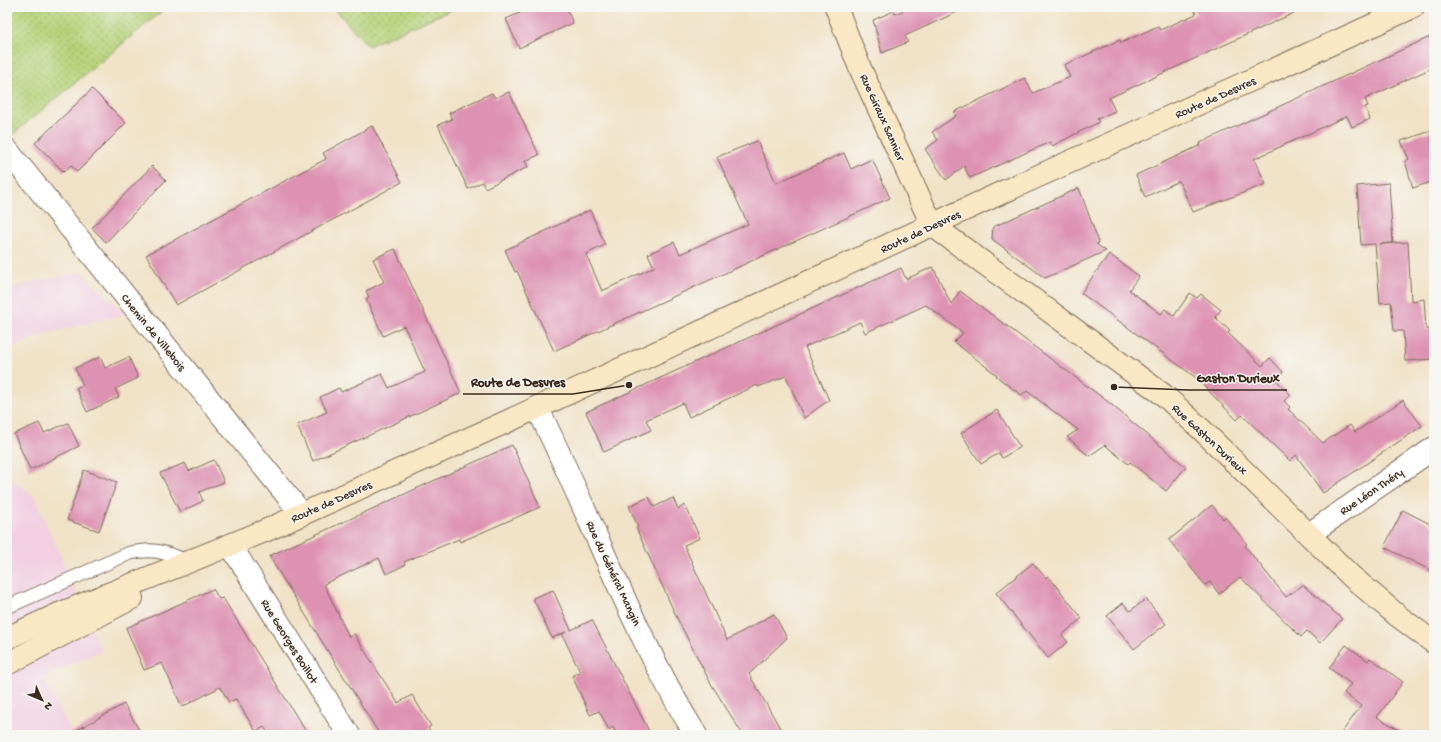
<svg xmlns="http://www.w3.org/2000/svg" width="1441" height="742" font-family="'Gochi Hand',sans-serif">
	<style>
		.built { fill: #f2cfe1 }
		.grass { fill: url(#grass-dots); stroke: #787e4a }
		.building { fill: #dd92b2 }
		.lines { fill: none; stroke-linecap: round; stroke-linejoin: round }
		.lane-casing { stroke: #7a6a59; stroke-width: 15 }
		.street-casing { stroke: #7a6a59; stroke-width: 24 }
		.secondary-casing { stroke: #7a6a59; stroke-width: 24 }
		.lane { stroke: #fff; stroke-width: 13 }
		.street { stroke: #fff; stroke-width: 22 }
		.secondary { stroke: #fae7c3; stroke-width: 22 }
		.labels { text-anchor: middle; stroke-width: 3; stroke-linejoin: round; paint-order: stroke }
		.street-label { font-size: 12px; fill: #3b2a1e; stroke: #f6f6f2 }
		.leader { fill: none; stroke: #3b2a1e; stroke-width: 1.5 }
		.callout-dot { fill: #3b2a1e; stroke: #f6f6f2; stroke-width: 1.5 }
		.callout-label { font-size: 13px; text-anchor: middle; font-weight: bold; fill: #3b2a1e; stroke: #f6f6f2; stroke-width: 3; stroke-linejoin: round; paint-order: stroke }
	</style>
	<defs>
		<pattern id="grass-dots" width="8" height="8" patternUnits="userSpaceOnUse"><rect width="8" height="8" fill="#b5d177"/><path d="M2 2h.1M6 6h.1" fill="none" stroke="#94aa61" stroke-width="1.8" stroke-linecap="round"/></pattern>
	</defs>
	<rect width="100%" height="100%" fill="#f6f6f2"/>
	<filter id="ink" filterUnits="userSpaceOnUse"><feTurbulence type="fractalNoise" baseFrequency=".025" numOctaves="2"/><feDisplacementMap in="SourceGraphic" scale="8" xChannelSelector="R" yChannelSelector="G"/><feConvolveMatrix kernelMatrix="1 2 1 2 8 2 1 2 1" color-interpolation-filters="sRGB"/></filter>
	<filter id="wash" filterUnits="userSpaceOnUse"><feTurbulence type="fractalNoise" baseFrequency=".012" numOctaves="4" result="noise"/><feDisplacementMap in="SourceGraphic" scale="16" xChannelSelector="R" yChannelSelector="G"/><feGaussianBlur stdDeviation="0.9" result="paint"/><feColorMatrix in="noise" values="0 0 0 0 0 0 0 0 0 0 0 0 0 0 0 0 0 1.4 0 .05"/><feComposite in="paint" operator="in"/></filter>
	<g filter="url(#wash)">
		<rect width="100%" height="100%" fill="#f0e2c6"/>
		<g class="built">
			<path d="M 81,272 L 125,314 L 41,335 L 7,350 L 7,288 Z"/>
			<path d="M 7,477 L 34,495 L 101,651 L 43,678 L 73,735 L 7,735 Z"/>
		</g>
		<g class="grass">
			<path d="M 7,7 L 167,7 L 7,139 Z"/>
			<path d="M 333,7 L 458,7 L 368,46 Z"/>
		</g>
		<g id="blocks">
			<g class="building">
				<path d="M 533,7 L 566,7 L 573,23 L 519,48 L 506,19 Z"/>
				<path d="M 911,7 L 968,7 L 905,36 L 908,42 L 882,53 L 873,20 L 894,11 L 895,14 Z"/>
				<path d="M 1193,7 L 1307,7 L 1109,98 L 1115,111 L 1097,119 L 1099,122 L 1052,146 L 1050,142 L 970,178 L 964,166 L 946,180 L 925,149 L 938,140 L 932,132 L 956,116 L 954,112 L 1025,78 L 1033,93 L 1070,77 L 1064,65 L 1120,40 L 1121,43 L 1158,26 L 1160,30 L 1196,14 Z"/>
				<path d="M 1434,35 L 1434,67 L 1365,99 L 1368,106 L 1365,107 L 1370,119 L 1352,127 L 1347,116 L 1254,159 L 1266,184 L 1193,212 L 1179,181 L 1145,197 L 1136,175 L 1201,145 L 1200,143 Z"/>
				<path d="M 92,89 L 126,123 L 77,172 L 71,165 L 64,172 L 35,143 Z"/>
				<path d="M 509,92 L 539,155 L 525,161 L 528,167 L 485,188 L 482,182 L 468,189 L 438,125 L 452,119 L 449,113 L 492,93 L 495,98 Z"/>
				<path d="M 372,126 L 402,182 L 176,305 L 146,255 L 326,159 L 323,153 Z"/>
				<path d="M 1434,130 L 1434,181 L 1413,188 L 1405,161 L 1409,159 L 1401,141 Z"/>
				<path d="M 757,141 L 776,183 L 844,153 L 851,169 L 872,159 L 890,198 L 554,351 L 517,271 L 515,272 L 505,250 L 590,210 L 605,245 L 586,254 L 602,291 L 654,267 L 648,254 L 674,242 L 680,254 L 748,224 L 717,157 Z"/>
				<path d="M 152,166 L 166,180 L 106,242 L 92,228 Z"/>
				<path d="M 1389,183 L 1393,243 L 1380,244 L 1408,242 L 1411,301 L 1424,299 L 1426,329 L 1434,329 L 1434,359 L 1405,361 L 1403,331 L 1394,331 L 1391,302 L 1380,303 L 1375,244 L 1361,245 L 1357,186 Z"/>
				<path d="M 1079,188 L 1099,243 L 1096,244 L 1106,251 L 1045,278 L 992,239 L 993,227 Z"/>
				<path d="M 395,249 L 461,393 L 313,461 L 297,425 L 327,412 L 320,397 L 339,388 L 341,392 L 382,374 L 389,388 L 425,372 L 404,326 L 383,336 L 366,299 L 369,297 L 366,291 L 384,282 L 373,259 Z"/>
				<path d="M 1109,254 L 1139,276 L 1129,290 L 1161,314 L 1165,309 L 1174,316 L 1190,293 L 1197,298 L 1201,294 L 1221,310 L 1215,317 L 1230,331 L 1228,333 L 1262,366 L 1270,358 L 1283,372 L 1276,380 L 1291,395 L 1284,401 L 1290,407 L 1288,409 L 1323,443 L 1350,425 L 1355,432 L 1403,400 L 1422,426 L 1323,493 L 1296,455 L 1290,461 L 1242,415 L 1237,420 L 1195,377 L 1081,293 Z"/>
				<path d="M 933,267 L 951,304 L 960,291 L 1107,401 L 1186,467 L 1166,491 L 1130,462 L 1128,464 L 1105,445 L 1089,456 L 1067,437 L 1078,430 L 1027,391 L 1021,395 L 996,376 L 997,375 L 954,342 L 963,333 L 926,305 L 865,333 L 860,322 L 805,347 L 829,400 L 804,418 L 786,376 L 758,387 L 757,385 L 689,417 L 683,403 L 646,420 L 651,430 L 604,452 L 586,412 L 901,268 L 906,279 Z"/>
				<path d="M 100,357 L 105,368 L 129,357 L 138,378 L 115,389 L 119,397 L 87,412 L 76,388 L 83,385 L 75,368 Z"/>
				<path d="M 997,410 L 1020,447 L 1002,458 L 999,453 L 981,464 L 961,433 Z"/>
				<path d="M 39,423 L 44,433 L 68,423 L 79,446 L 30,470 L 14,434 Z"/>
				<path d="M 512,445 L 540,507 L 460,542 L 459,539 L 404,562 L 405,565 L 386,574 L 379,558 L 324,584 L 349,637 L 354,634 L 398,703 L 412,695 L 431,726 L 428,728 L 433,735 L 380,735 L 269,556 Z"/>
				<path d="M 214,460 L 224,482 L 199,492 L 203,501 L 180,512 L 160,473 L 185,463 L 189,471 Z"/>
				<path d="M 84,470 L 117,482 L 99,531 L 67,520 Z"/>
				<path d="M 649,497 L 654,507 L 673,498 L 678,509 L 685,505 L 700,538 L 684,545 L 727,640 L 774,614 L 787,638 L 749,674 L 784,735 L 743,735 L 710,682 L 677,618 L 636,528 L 638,527 L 629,506 Z"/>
				<path d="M 1212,505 L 1223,519 L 1225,517 L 1247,544 L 1245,546 L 1286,597 L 1303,585 L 1342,619 L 1320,643 L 1307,631 L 1301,637 L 1240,577 L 1219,594 L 1210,582 L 1205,585 L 1169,540 Z"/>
				<path d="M 1403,510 L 1434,526 L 1434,572 L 1384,547 Z"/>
				<path d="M 1033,563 L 1046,578 L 1048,576 L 1082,618 L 1062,635 L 1068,642 L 1048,658 L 996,593 Z"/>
				<path d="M 213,589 L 219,599 L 223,598 L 308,735 L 269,735 L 264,727 L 256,732 L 236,699 L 229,702 L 220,687 L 182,707 L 162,663 L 144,670 L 126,628 Z"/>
				<path d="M 553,590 L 571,630 L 592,620 L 651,735 L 617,735 L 613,727 L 609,730 L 599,711 L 590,715 L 572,676 L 580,672 L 562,634 L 566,632 L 552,638 L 533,598 Z"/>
				<path d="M 1146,599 L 1166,624 L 1134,649 L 1107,616 L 1123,603 L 1130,611 Z"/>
				<path d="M 1346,645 L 1368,661 L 1370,658 L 1403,682 L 1377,717 L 1408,735 L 1340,735 L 1361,706 L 1344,693 L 1351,684 L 1329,668 Z"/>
				<path d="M 124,704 L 142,735 L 68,735 Z"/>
			</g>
		</g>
	</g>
	<g filter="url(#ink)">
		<use href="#blocks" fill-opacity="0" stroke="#7a6a59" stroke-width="1"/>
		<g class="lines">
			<defs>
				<path id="lane" d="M 7,607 L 130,553 C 156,547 166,553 190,562"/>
				<g id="street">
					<path d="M 7,150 L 302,514"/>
					<path d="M 537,407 C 591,516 632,632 696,735"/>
					<path d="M 1309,534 L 1434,448"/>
					<path d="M 231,546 L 349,735"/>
				</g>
				<g id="secondary">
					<path d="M 836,7 L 860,68 L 932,225"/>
					<path d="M 932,225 L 1165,396 L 1203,431 L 1352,577 L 1398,616 L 1434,643"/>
					<path d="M 7,638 L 59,614 L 267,530 L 506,422 L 1003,192 L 1413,7"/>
					<path d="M 7,664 L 132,598"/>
				</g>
			</defs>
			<use href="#lane" class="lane-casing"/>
			<use href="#street" class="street-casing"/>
			<use href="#secondary" class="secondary-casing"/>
			<use href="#lane" class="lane"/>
			<use href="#street" class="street"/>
			<use href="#secondary" class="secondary"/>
		</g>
	</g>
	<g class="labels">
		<g class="street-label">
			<text transform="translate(1215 97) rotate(-24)" y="4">Route de Desvres</text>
			<text transform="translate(883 117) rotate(66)" y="4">Rue Giraux Sannier</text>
			<text transform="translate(920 231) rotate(-25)" y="4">Route de Desvres</text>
			<text transform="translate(154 332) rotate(51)" y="4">Chemin de Villebois</text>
			<text transform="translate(1210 439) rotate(43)" y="4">Rue Gaston Durieux</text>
			<text transform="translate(1371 491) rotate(-34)" y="4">Rue Léon Théry</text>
			<text transform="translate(331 501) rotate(-24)" y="4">Route de Desvres</text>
			<text transform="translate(614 573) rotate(65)" y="4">Rue du Général Mangin</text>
			<text transform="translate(290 641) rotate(58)" y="4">Rue Georges Boillot</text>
		</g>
	</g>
	<path class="leader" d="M1114 387L1188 390H1287M629 385L573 394H463"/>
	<g class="callout-dot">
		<circle cx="1114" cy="387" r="4"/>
		<circle cx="629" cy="385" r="4"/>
	</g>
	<g class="callout-label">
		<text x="1238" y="382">Gaston Durieux</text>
		<text x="518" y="386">Route de Desvres</text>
	</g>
	<rect width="1441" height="742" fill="none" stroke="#f6f6f2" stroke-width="24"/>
	<g transform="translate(42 700) rotate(134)" stroke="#f6f6f2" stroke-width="3" paint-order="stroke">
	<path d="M0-3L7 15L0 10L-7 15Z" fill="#3b2a1e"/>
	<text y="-6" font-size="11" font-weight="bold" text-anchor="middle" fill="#3b2a1e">N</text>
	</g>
</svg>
